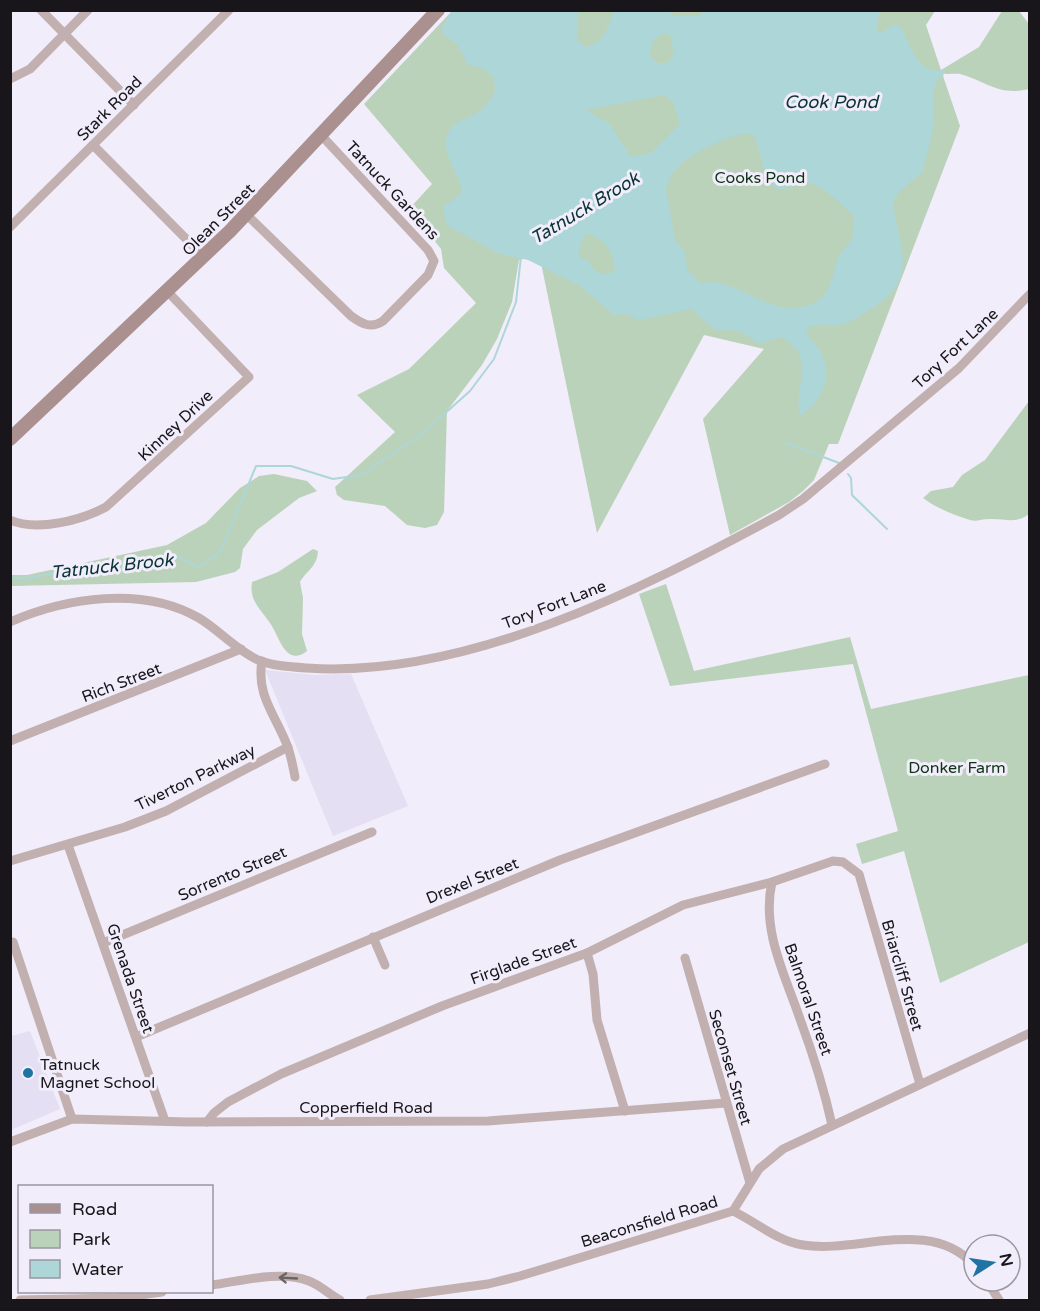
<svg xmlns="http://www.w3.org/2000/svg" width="1040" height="1311" font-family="'Varela Round',sans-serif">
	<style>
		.built { fill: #e5dff3 }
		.green { fill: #bad2ba }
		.water { fill: #add6d9; fill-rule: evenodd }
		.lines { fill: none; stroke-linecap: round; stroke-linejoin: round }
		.stream { stroke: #add6d9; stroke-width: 2 }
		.street { stroke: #c1b0af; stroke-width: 9 }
		.secondary { stroke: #aa918f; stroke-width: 14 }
		.oneway { stroke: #6c6365 }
		.poi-dot { fill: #1f74a4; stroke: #f1edfa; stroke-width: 2 }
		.labels { text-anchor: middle; stroke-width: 6; stroke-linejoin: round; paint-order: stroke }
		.street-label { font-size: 16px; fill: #18161b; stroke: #f1edfa }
		.park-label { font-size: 16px; fill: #0d3412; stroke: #f1edfa }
		.poi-label { font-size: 16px; fill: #18161b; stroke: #f1edfa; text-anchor: start }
		.water-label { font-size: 18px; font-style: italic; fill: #093335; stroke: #f1edfa }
	</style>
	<rect width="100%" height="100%" fill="#f1edfa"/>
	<g class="built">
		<path d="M 265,670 L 315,675 L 351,674 L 408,806 L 333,836 Z"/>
		<path d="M 30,1031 L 60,1109 L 11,1130 L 11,1036 Z"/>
	</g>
	<g class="green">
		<path d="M 452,11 L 935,11 L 926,25 L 941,70 L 979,47 L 1002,11 L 1019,11 L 1029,24 L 1029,89 C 998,96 988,82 960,74 C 953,73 947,75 942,73 L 960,126 L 838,444 L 829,444 L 814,480 L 803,491 L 789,502 L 730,535 L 703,419 L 764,349 L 704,335 L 597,533 L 541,263 L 528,258 L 519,260 L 512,302 L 497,339 L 482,365 L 447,411 L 444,512 L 437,525 L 425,528 L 407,525 L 385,506 L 344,500 L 337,495 L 335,487 L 395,432 L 357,395 L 409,369 L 476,303 L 444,268 L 441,249 L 409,209 L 432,184 L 364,104 Z"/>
		<path d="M 1029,401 L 1030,513 C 1017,525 1004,518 989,519 C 982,519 976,522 970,520 C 954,515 936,508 923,498 L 931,491 L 953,487 L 962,475 L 985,460 Z"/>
		<path d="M 274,474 L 307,481 L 317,491 L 299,498 L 257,530 L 243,549 L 240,568 L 235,572 L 196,582 L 11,586 L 11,575 L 27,575 L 167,545 L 206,523 L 240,488 L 259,476 Z"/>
		<path d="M 313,549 L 318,551 C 317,567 307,570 300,582 L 303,598 L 302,634 L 307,651 C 285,668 279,635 270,623 C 260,608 249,601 252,582 L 278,572 Z"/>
		<path d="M 666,584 L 694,671 L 850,637 L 871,709 L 1029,675 L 1029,942 L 940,983 L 904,851 L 862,864 L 856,844 L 898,831 L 853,664 L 670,686 L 639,594 Z"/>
	</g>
	<path class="water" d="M 703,10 L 880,11 L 876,26 L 878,32 L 883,32 L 894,25 L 901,27 C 910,44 918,76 942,70 L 944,75 L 938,79 L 933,90 L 934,125 L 923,171 L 899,192 L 893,202 C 898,246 921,279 872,308 C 863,314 853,321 843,324 C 831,327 818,321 807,329 C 807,339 813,341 818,348 C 834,372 825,398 803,414 L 800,415 C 793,389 815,364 790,343 C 789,342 784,338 782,337 C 777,336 766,343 760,344 L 740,331 L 714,329 L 691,309 L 639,320 L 626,314 L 614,315 L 579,285 L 528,260 L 498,253 L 447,225 L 443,207 L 462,193 C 461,175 438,152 449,131 C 455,120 470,118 480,111 C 503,93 500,68 468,65 L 457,44 L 445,36 L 442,28 L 452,11 L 578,11 L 577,40 L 586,47 C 607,41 606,27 615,11 L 670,11 L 671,16 L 701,16 ZM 665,33 L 672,37 L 673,57 L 666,63 L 656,63 L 650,55 C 651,43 653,38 665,33 ZM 664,95 L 673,102 L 680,124 L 651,153 L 631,157 L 609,123 L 585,110 ZM 747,133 L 755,137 L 765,172 L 775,188 L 781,189 L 809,182 L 825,190 L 853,215 C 853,222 855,233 852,238 C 848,247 839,252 837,261 C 830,286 828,303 800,307 C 763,314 737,276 700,283 L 687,269 L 685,252 L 675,239 L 666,190 C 670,159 719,139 747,133 ZM 586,233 C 605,240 612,248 615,269 L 609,274 L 596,272 L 587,260 L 579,257 L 579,248 Z"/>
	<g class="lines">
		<g class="stream">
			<path d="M 786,443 L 839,463"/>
			<path d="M 848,474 L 851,478 L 852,495 L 887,529"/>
			<path d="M 10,578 L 25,578 L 176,556 L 198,567 L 220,553 L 256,466 L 291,466 L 333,479 L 361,475 L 423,433 L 470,391 L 494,359 L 516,302 L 521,256"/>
		</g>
		<g class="street">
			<path d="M 41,10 L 134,105"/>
			<path d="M 10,79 L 30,69 L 88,10"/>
			<path d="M 93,145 L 204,257"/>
			<path d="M 246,214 L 351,316 C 362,324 371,329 383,321 L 428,275 L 434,261 L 428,250 L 321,135"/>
			<path d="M 10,227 L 229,10"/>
			<path d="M 10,520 C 37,532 82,520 106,507 L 249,377 L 168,292"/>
			<path d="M 10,622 C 67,597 143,586 199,618 C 219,630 236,650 258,660 C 273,666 291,667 307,668 C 466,679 642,589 779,515 L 803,499 L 959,368 L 1030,294"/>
			<path d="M 262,661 C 256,695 275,714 287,745 C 291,755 293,767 295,777"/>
			<path d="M 10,741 L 241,649"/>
			<path d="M 68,845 L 165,1121"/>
			<path d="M 10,861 L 125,827 L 166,811 L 288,747"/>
			<path d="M 772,882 C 761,930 785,975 800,1019 C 813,1054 824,1089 832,1125"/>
			<path d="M 373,937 L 385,965"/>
			<path d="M 10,943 L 13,942 L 72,1119"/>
			<path d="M 103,943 L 372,832"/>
			<path d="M 587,953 L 593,974 L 597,1020 L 625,1111"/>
			<path d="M 685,958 L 750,1183"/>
			<path d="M 136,1037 L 560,860 L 825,764"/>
			<path d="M 207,1122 L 214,1113 L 228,1102 L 281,1074 L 442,1006 L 587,953 L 683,905 L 772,882 L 833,861 L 843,862 L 859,874 L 920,1084"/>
			<path d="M 10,1142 L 72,1119 L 188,1122 L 488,1121 L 726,1103"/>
			<path d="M 733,1211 C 756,1222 777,1241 803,1245 C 857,1254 930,1216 974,1265"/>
			<path d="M 987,1281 L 999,1300"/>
			<path d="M 212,1285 C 241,1281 280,1270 309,1281 C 320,1285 330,1295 340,1300"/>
			<path d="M 20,1300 L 118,1298 L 162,1292"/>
			<path d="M 370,1300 L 488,1284 L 520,1276 L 733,1211 L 759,1169 L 783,1149 L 1030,1033"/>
		</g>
		<path class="secondary" d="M 10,439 L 230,231 L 438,10"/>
	</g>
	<defs><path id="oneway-shaft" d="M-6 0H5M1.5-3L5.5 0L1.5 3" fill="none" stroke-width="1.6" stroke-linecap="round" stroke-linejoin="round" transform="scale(1.5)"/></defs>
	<use class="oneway" href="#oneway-shaft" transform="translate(288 1278) rotate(-177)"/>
	<circle class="poi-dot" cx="28" cy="1073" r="6"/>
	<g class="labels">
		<g class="street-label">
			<text transform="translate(109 108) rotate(-45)" y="6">Stark Road</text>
			<text transform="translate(393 190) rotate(47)" y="6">Tatnuck Gardens</text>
			<text transform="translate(218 219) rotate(-45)" y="6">Olean Street</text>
			<text transform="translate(955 348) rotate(-43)" y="6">Tory Fort Lane</text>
			<text transform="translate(175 425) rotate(-43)" y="6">Kinney Drive</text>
			<text transform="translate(554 604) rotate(-21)" y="6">Tory Fort Lane</text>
			<text transform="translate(121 682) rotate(-21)" y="6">Rich Street</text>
			<text transform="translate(195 777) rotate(-26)" y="6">Tiverton Parkway</text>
			<text transform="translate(232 873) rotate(-23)" y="6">Sorrento Street</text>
			<text transform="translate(472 880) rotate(-22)" y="6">Drexel Street</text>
			<text transform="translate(523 960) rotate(-20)" y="6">Firglade Street</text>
			<text transform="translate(903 975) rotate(74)" y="6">Briarcliff Street</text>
			<text transform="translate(131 978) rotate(71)" y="6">Grenada Street</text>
			<text transform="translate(809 999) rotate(71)" y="6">Balmoral Street</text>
			<text transform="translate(731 1067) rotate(74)" y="6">Seconset Street</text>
			<text x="366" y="1113">Copperfield Road</text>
			<text transform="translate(649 1221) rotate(-17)" y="6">Beaconsfield Road</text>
		</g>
		<g class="park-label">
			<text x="760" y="183">Cooks Pond</text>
			<text x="957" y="773">Donker Farm</text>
		</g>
		<g class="poi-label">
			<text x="40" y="1070">Tatnuck<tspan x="40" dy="18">Magnet School</tspan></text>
		</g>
		<g class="water-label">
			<text x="831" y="108">Cook Pond</text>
			<text transform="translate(585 208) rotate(-31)" y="6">Tatnuck Brook</text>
			<text transform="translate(112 566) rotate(-6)" y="6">Tatnuck Brook</text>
		</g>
	</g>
	<rect width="1040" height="1311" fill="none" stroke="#18161b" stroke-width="24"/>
	<rect x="18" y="1185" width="195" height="108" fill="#f1edfa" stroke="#9a97a1" stroke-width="1.5"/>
	<rect x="30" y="1204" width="30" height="9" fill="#aa918f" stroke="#9a97a1" stroke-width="1.5"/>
	<text x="72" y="1215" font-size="18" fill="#18161b">Road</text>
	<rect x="30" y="1230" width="30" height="18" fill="#bad2ba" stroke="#9a97a1" stroke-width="1.5"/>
	<text x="72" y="1245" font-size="18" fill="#18161b">Park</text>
	<rect x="30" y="1260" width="30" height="18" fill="#add6d9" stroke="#9a97a1" stroke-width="1.5"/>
	<text x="72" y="1275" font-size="18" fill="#18161b">Water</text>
	<g transform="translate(992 1263) rotate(78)"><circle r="28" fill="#f1edfa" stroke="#9a97a1" stroke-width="1.5"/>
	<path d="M0-4.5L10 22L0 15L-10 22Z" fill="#1f74a4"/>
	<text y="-9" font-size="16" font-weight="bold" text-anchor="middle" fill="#18161b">N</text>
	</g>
</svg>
